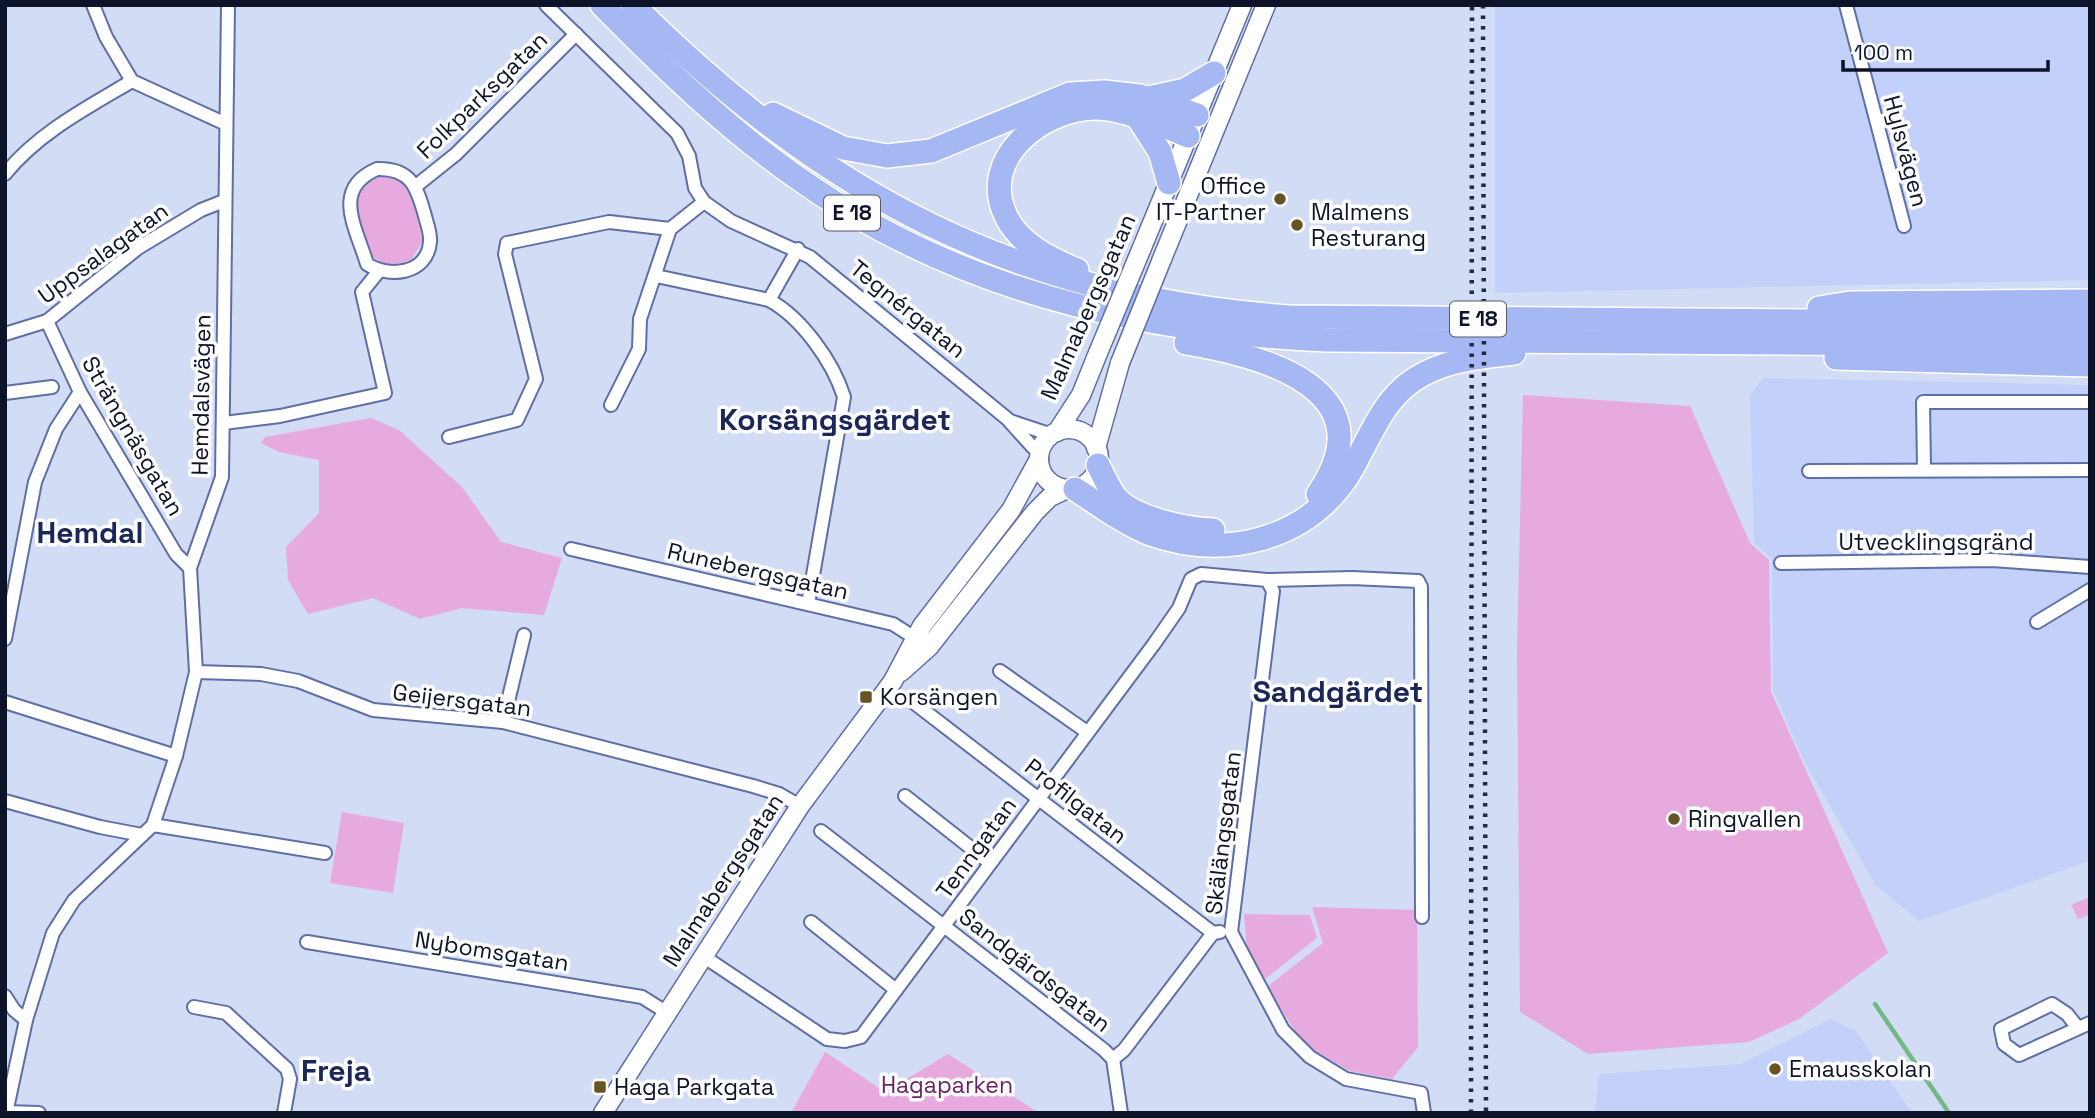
<svg xmlns="http://www.w3.org/2000/svg" width="2095" height="1118" font-family="'Space Grotesk',sans-serif">
	<style>
		.built { fill: #c3d1fa }
		.green { fill: #e7aadf }
		.lines { fill: none; stroke-linecap: round; stroke-linejoin: round }
		.stream { stroke: #75b885; stroke-width: 4.5 }
		.minor-casing { stroke: #5e6fa6; stroke-width: 16 }
		.secondary-casing { stroke: #5e6fa6; stroke-width: 21 }
		.motorway-casing { stroke: #fff; stroke-width: 26 }
		.minor { stroke: #fff; stroke-width: 12 }
		.secondary { stroke: #fff; stroke-width: 18 }
		.motorway { stroke: #a6b8f4; stroke-width: 23 }
		.rail { stroke: #232940; stroke-width: 4.5; stroke-dasharray: 3.5 7; stroke-linecap: butt }
		.secondary-bridge-casing { stroke: #5e6fa6; stroke-width: 21; stroke-linecap: butt }
		.secondary-bridge { stroke: #fff; stroke-width: 18 }
		.poi-dot { fill: #652; stroke: #fdfdfd; stroke-width: 2.5 }
		.labels { text-anchor: middle; stroke-width: 7; stroke-linejoin: round; paint-order: stroke }
		.shield { fill: #fdfdfd; stroke: #555969; stroke-width: 2 }
		.shield-label { font-size: 21px; font-weight: bold; fill: #0d1329 }
		.street-label { font-size: 23px; fill: #0d1329; stroke: #fdfdfd }
		.poi-label { font-size: 23px; fill: #0d1329; stroke: #fdfdfd; text-anchor: start }
		.park-label { font-size: 23px; fill: #692264; stroke: #fdfdfd }
		.district-label { font-size: 30px; font-weight: bold; fill: #1c2758; stroke: #fdfdfd }
	</style>
	<rect width="100%" height="100%" fill="#d3dcf5"/>
	<g class="built">
		<path d="M 1495,5 L 2090,5 L 2090,280 L 1495,293 Z"/>
		<path d="M 1763,378 L 2090,385 L 2090,861 L 1919,921 L 1875,884 L 1804,761 L 1773,690 L 1772,559 L 1754,543 L 1750,395 Z"/>
		<path d="M 1831,1019 L 1856,1031 L 1912,1113 L 1595,1113 L 1599,1074 L 1740,1064 Z"/>
	</g>
	<g class="green">
		<path d="M 391,172 L 409,184 L 424,239 L 411,260 L 390,266 L 370,256 L 355,203 L 362,180 Z"/>
		<path d="M 1523,395 L 1690,406 L 1750,543 L 1769,560 L 1771,692 L 1888,953 L 1799,1019 L 1749,1042 L 1588,1054 L 1520,1012 L 1517,650 Z"/>
		<path d="M 371,418 L 399,430 L 462,487 L 501,542 L 562,558 L 544,615 L 462,608 L 420,619 L 373,598 L 308,614 L 288,580 L 286,547 L 319,513 L 319,460 L 279,452 L 261,443 L 265,437 Z"/>
		<path d="M 342,812 L 404,823 L 393,893 L 330,883 Z"/>
		<path d="M 2090,897 L 2090,915 L 2078,919 L 2071,905 Z"/>
		<path d="M 1312,907 L 1417,910 L 1418,1047 L 1392,1079 L 1350,1071 L 1304,1045 L 1267,987 L 1323,943 Z"/>
		<path d="M 1244,914 L 1310,915 L 1317,938 L 1265,979 L 1247,950 Z"/>
		<path d="M 825,1052 L 885,1092 L 948,1054 L 1039,1113 L 791,1113 Z"/>
	</g>
	<g class="lines">
		<path class="stream" d="M 1875,1004 L 1949,1113"/>
		<defs>
			<g id="minor">
				<path d="M 93,5 L 106,37 L 132,81 L 226,124"/>
				<path d="M 546,5 L 677,133 L 689,156 L 695,188 L 704,202 L 731,221 L 810,257 L 1010,421 L 1052,435"/>
				<path d="M 1846,5 L 1904,226"/>
				<path d="M 377,169 C 411,168 417,187 425,216 C 427,224 431,234 430,242 C 427,275 388,278 367,264 C 356,227 331,189 377,169 Z"/>
				<path d="M 5,174 C 38,133 88,107 132,81"/>
				<path d="M 416,186 L 456,154 L 576,34"/>
				<path d="M 656,276 L 769,300 C 802,318 833,362 844,397 L 808,604"/>
				<path d="M 769,300 L 798,249"/>
				<path d="M 47,321 L 80,392 L 176,554 L 190,568"/>
				<path d="M 5,334 L 47,321 L 138,248 L 201,210 L 224,201"/>
				<path d="M 5,393 L 52,387"/>
				<path d="M 611,405 L 639,349 L 640,319 L 670,229"/>
				<path d="M 1010,422 L 1039,454"/>
				<path d="M 224,423 L 280,416 L 385,393 L 362,292 L 379,271"/>
				<path d="M 449,437 L 517,420 L 536,379 L 505,254 L 507,243 L 609,222 L 670,229 L 704,202"/>
				<path d="M 1924,470 L 1923,402 L 2090,402"/>
				<path d="M 1809,471 L 2090,470"/>
				<path d="M 571,549 L 893,624 L 921,642"/>
				<path d="M 1781,563 L 1992,560 L 2090,567"/>
				<path d="M 1267,580 L 1352,578 L 1418,581 L 1421,587 L 1422,917"/>
				<path d="M 2037,622 L 2090,590"/>
				<path d="M 5,639 L 35,482 L 56,429 L 80,392"/>
				<path d="M 1000,671 L 1087,732"/>
				<path d="M 196,672 L 261,674 L 298,681 L 373,710 L 503,722 L 753,786 L 779,794 L 800,806"/>
				<path d="M 5,702 L 176,756"/>
				<path d="M 913,702 L 1213,933"/>
				<path d="M 503,722 L 524,635"/>
				<path d="M 905,796 L 990,863"/>
				<path d="M 5,801 L 100,827 L 142,835"/>
				<path d="M 153,825 L 325,853"/>
				<path d="M 821,831 L 1104,1050 L 1113,1059 L 1121,1113"/>
				<path d="M 811,922 L 896,990"/>
				<path d="M 307,942 L 642,997 L 666,1012"/>
				<path d="M 703,956 L 827,1039 L 845,1041 L 861,1037 L 1154,644 L 1179,608 L 1191,579 L 1201,574 L 1267,580 L 1273,591 L 1231,932 L 1283,1030 L 1310,1057 L 1346,1079 L 1421,1093 L 1424,1113"/>
				<path d="M 5,996 L 14,1010 L 26,1020"/>
				<path d="M 194,1007 L 226,1013 L 287,1069 L 290,1079 L 284,1113"/>
				<path d="M 2078,1028 L 2067,1014 L 2052,1004 L 2001,1029 L 2004,1044 L 2019,1055 L 2090,1023"/>
				<path d="M 1113,1059 L 1124,1050 L 1213,933 L 1220,932"/>
				<path d="M 5,1112 L 39,1113"/>
				<path d="M 6,1113 L 26,1020 L 53,933 L 74,900 L 153,825 L 176,756 L 196,672 L 190,568 L 222,477 L 228,5"/>
			</g>
			<g id="secondary">
				<path d="M 1141,250 L 1242,5"/>
				<path d="M 1162,259 L 1266,5"/>
				<circle cx="1069" cy="459" r="30"/>
				<path d="M 1057,432 L 1081,395 L 1098,353"/>
				<path d="M 1096,448 L 1120,363"/>
				<path d="M 901,672 L 929,647 L 1035,512 L 1050,497 L 1067,489"/>
				<path d="M 603,1113 L 800,806 L 893,681 L 922,626 L 1011,510 L 1039,459"/>
			</g>
			<g id="motorway">
				<path d="M 602,5 C 661,65 723,125 792,174 C 950,288 1135,332 1326,340 L 2090,345"/>
				<path d="M 633,5 C 825,196 1017,297 1289,317 L 2090,323"/>
				<path d="M 1149,98 L 1185,90 L 1214,73"/>
				<path d="M 773,114 L 843,148 L 887,156 L 931,151 L 1070,94 L 1104,92 L 1140,96 L 1197,115"/>
				<path d="M 1139,119 L 1160,152 L 1169,183"/>
				<path d="M 1077,270 C 1050,259 1019,244 1006,216 C 978,158 1043,108 1096,108 C 1123,108 1162,125 1188,136"/>
				<path d="M 1819,308 L 1850,303 L 2090,301"/>
				<path d="M 1186,343 C 1265,356 1389,390 1318,494"/>
				<path d="M 1836,358 L 2090,365"/>
				<path d="M 1098,465 C 1103,475 1108,486 1114,495 C 1130,518 1186,529 1213,530"/>
				<path d="M 1075,489 C 1098,504 1122,522 1148,533 C 1221,560 1303,542 1347,477 C 1368,444 1379,404 1412,381 C 1442,360 1479,357 1514,353"/>
			</g>
		</defs>
		<use href="#minor" class="minor-casing"/>
		<use href="#secondary" class="secondary-casing"/>
		<use href="#motorway" class="motorway-casing"/>
		<use href="#minor" class="minor"/>
		<use href="#secondary" class="secondary"/>
		<use href="#motorway" class="motorway"/>
		<g class="rail">
			<path d="M 1483,5 L 1486,1113"/>
			<path d="M 1471,1113 L 1472,5"/>
		</g>
		<defs>
			<g id="secondary-bridge">
				<path d="M 1098,353 L 1141,250"/>
				<path d="M 1120,363 L 1162,259"/>
			</g>
		</defs>
		<use href="#secondary-bridge" class="secondary-bridge-casing"/>
		<use href="#secondary-bridge" class="secondary-bridge"/>
	</g>
	<g class="poi-dot">
		<circle cx="1280" cy="199" r="7"/>
		<circle cx="1297" cy="225" r="7"/>
		<rect x="859" y="690" width="14" height="14" rx="3.5"/>
		<circle cx="1674" cy="819" r="7"/>
		<circle cx="1775" cy="1069" r="7"/>
		<rect x="593" y="1080" width="14" height="14" rx="3.5"/>
	</g>
	<g class="labels">
		<g class="shield">
			<rect x="824" y="195.5" width="56" height="35" rx="5"/>
			<rect x="1450" y="301.5" width="56" height="35" rx="5"/>
		</g>
		<g class="shield-label">
			<text x="852" y="220">E 18</text>
			<text x="1478" y="326">E 18</text>
		</g>
		<g class="street-label">
			<text transform="translate(482 95) rotate(-44)" y="8">Folkparksgatan</text>
			<text transform="translate(1906 151) rotate(75)" y="8">Hylsvägen</text>
			<text transform="translate(103 253) rotate(-36)" y="8">Uppsalagatan</text>
			<text transform="translate(1088 307) rotate(-66)" y="8">Malmabergsgatan</text>
			<text transform="translate(908 309) rotate(39)" y="8">Tegnérgatan</text>
			<text transform="translate(201 395) rotate(-89)" y="8">Hemdalsvägen</text>
			<text transform="translate(133 436) rotate(60)" y="8">Strängnäsgatan</text>
			<text x="1936" y="550">Utvecklingsgränd</text>
			<text transform="translate(758 571) rotate(13)" y="8">Runebergsgatan</text>
			<text transform="translate(462 700) rotate(7)" y="8">Geijersgatan</text>
			<text transform="translate(1076 801) rotate(38)" y="8">Profilgatan</text>
			<text transform="translate(1223 833) rotate(-83)" y="8">Skälängsgatan</text>
			<text transform="translate(976 848) rotate(-54)" y="8">Tenngatan</text>
			<text transform="translate(723 880) rotate(-57)" y="8">Malmabergsgatan</text>
			<text transform="translate(492 951) rotate(9)" y="8">Nybomsgatan</text>
			<text transform="translate(1035 970) rotate(38)" y="8">Sandgärdsgatan</text>
		</g>
		<g class="poi-label">
			<text x="1266" y="194" text-anchor="end">Office<tspan x="1266" dy="26">IT-Partner</tspan></text>
			<text x="1311" y="220">Malmens<tspan x="1311" dy="26">Resturang</tspan></text>
			<text x="880" y="705">Korsängen</text>
			<text x="1688" y="827">Ringvallen</text>
			<text x="1789" y="1077">Emausskolan</text>
			<text x="614" y="1095">Haga Parkgata</text>
		</g>
		<g class="park-label">
			<text x="947" y="1093">Hagaparken</text>
		</g>
		<g class="district-label">
			<text x="835" y="430">Korsängsgärdet</text>
			<text x="90" y="543">Hemdal</text>
			<text x="1338" y="702">Sandgärdet</text>
			<text x="336" y="1081">Freja</text>
		</g>
	</g>
	<rect width="2095" height="1118" fill="none" stroke="#0d1329" stroke-width="14"/>
	<path d="M1843 60v10h205v-10" fill="none" stroke="#0d1329" stroke-width="3.5"/>
	<text x="1854" y="60" font-size="21" fill="#0d1329" stroke="#fdfdfd" stroke-width="5" paint-order="stroke">100 m</text>
</svg>
